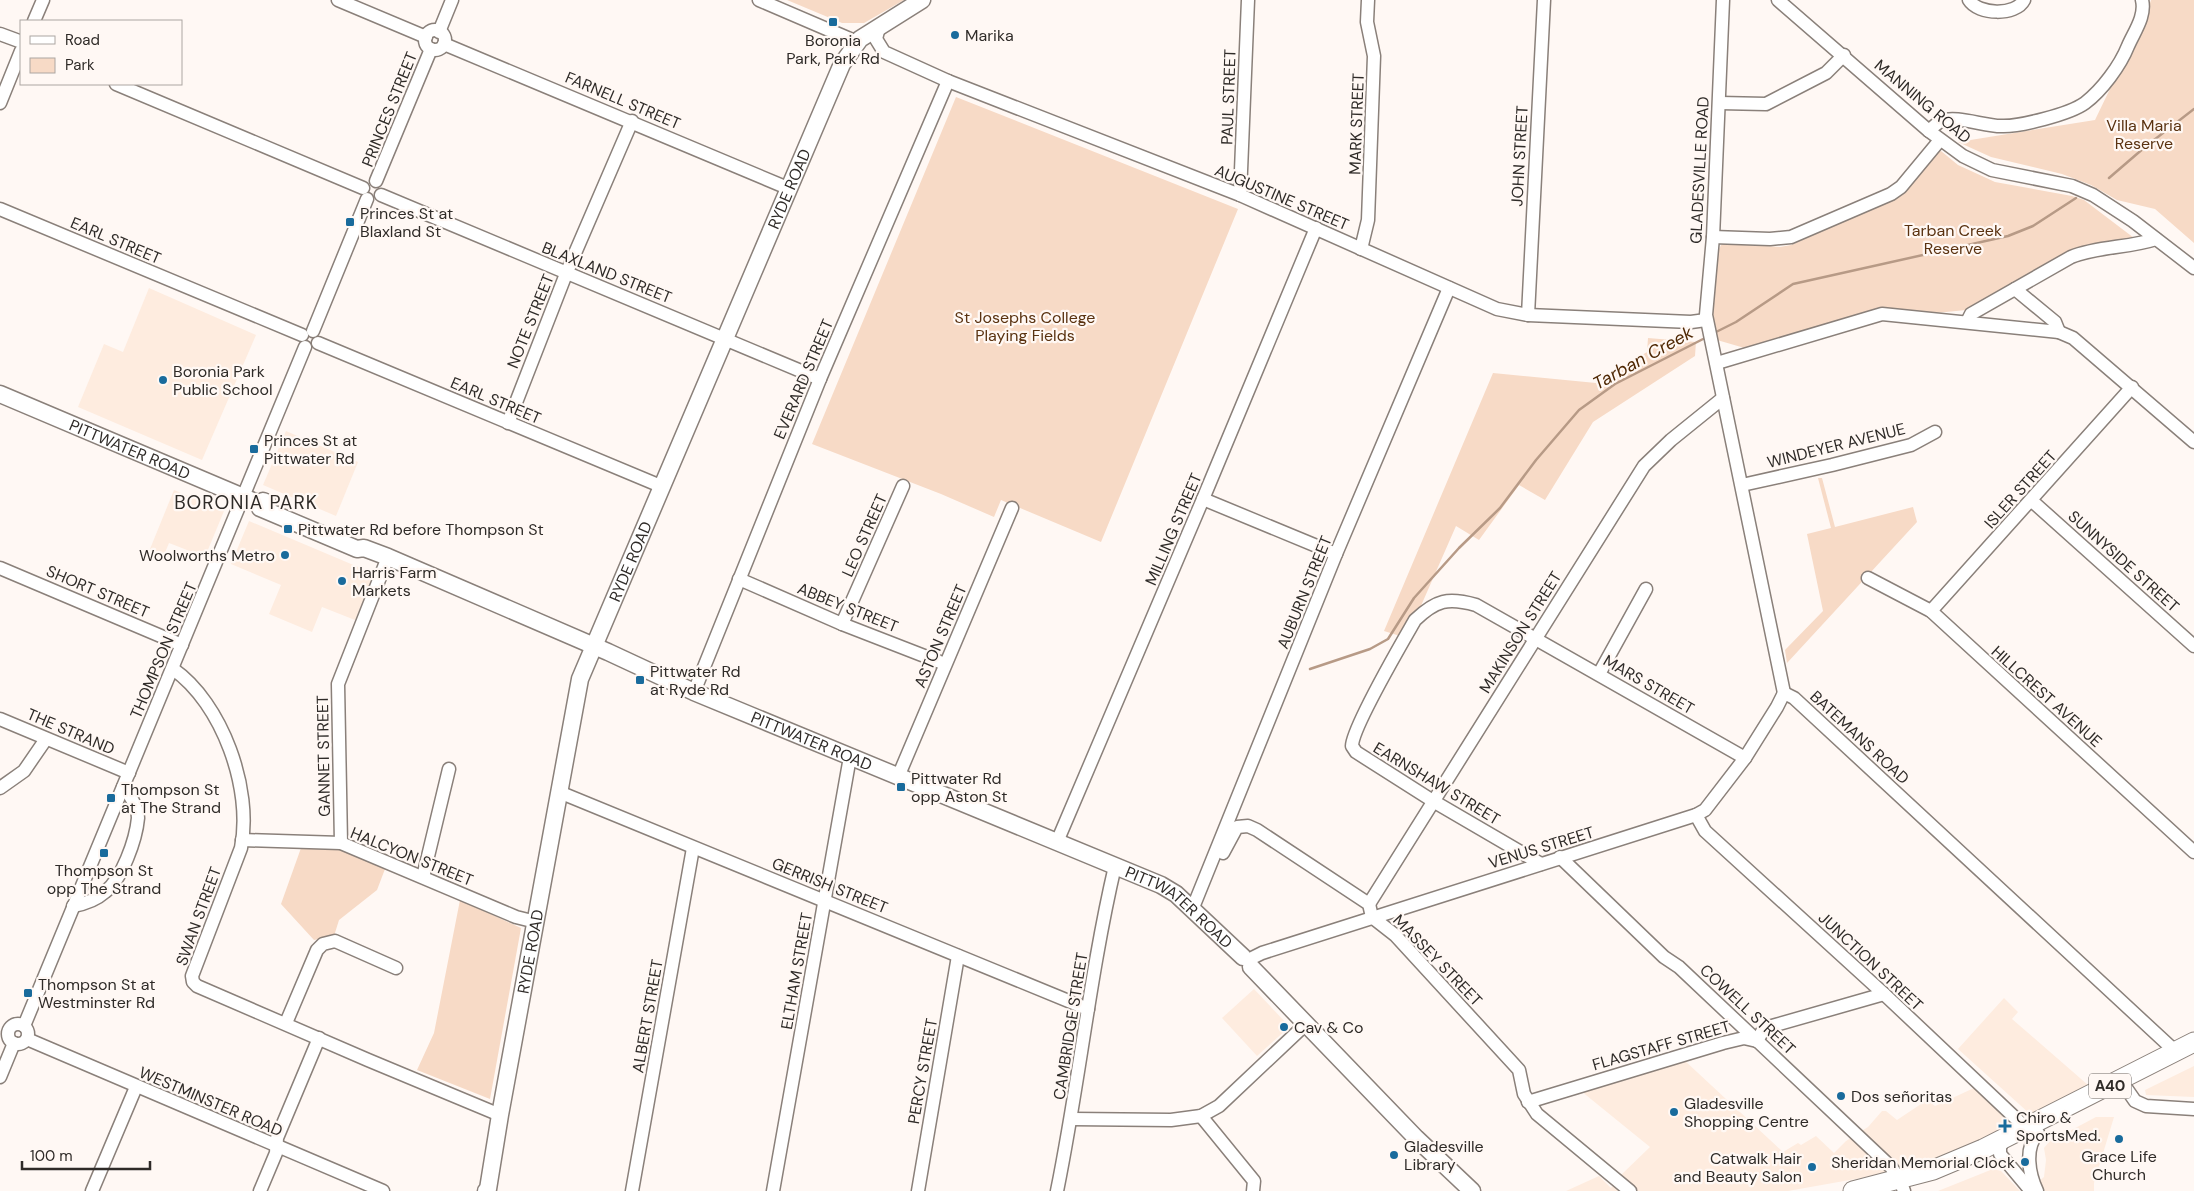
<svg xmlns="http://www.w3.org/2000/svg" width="2194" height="1191" font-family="'DM Sans',sans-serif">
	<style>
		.built { fill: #feecdf }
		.green { fill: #f7dac6 }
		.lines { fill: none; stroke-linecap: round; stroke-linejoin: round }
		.stream { stroke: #b79a86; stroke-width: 2.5 }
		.minor-casing { stroke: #8a807a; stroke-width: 15 }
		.major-casing { stroke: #8a807a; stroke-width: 19 }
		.highway-casing { stroke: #8a807a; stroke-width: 21 }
		.minor { stroke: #fff; stroke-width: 12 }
		.major { stroke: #fff; stroke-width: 16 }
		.highway { stroke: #fff; stroke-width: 19 }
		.poi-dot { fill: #196b9c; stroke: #fff8f4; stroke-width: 2 }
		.labels { text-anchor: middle; stroke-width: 4.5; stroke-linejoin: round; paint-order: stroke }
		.shield { fill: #fff8f4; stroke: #6d6865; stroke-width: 1 }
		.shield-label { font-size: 15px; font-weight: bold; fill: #2f2b28 }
		.poi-label { font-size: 16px; fill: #2f2b28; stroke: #fff8f4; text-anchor: start }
		.street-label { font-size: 16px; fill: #2f2b28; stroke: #fff8f4 }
		.park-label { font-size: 16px; fill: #5a3210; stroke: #fff8f4 }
		.water-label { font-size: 18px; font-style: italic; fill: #4f2804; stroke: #fff8f4 }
		.quarter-label { font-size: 19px; letter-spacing: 1px; fill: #2f2b28; stroke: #fff8f4 }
	</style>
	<rect width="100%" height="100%" fill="#fff8f4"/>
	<g class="built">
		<path d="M 149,288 L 256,335 L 202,460 L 78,407 L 104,344 L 123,352 Z"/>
		<path d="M 286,431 L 358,462 L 336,516 L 263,485 Z"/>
		<path d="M 174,490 L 224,511 L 205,557 L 169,543 L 164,555 L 150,549 Z"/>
		<path d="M 249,521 L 370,572 L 372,579 L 355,620 L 322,607 L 312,632 L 269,614 L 281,585 L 231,564 Z"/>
		<path d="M 1254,989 L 1287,1024 L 1287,1029 L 1257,1056 L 1222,1018 Z"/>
		<path d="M 2004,998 L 2018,1012 L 2012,1019 L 2088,1085 L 2030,1114 L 1958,1049 Z"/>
		<path d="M 1683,1059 L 1783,1152 L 1798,1143 L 1801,1145 L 1816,1136 L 1834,1153 L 1846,1141 L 1868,1127 L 1882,1111 L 1886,1111 L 1897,1120 L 1927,1100 L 1935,1106 L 1974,1088 L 2014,1123 L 1992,1135 L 1925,1162 L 1861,1178 L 1788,1191 L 1566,1191 L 1599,1176 L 1611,1188 L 1622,1174 L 1650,1147 L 1581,1091 Z"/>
		<path d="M 2194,1066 L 2194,1097 L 2146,1095 L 2145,1090 Z"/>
		<path d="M 2096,1117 L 2114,1117 L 2094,1183 L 2094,1191 L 2045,1191 L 2037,1183 L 2044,1177 L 2046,1160 L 2044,1148 L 2049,1142 Z"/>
		<path d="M 1993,1169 L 2001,1171 L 2020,1191 L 1938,1191 Z"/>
	</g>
	<g class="green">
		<path d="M 787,0 L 904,0 L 864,23 L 842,23 Z"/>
		<path d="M 2151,0 L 2194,0 L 2194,243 L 2155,209 L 2117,200 L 2091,185 L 2062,174 L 1991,157 L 1958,142 L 2095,120 L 2147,12 Z"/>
		<path d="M 956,97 L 1238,209 L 1101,542 L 1001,500 L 994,517 L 941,494 L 812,444 Z"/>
		<path d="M 1941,151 L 1958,165 L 1995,182 L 2072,196 L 2084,200 L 2138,241 L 2074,249 L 1966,310 L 1936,313 L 1895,310 L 1748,349 L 1717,340 L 1712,310 L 1717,253 L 1721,245 L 1726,243 L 1780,247 L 1791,245 L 1897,198 L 1936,153 Z"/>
		<path d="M 1648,338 L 1696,342 L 1695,356 L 1593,422 L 1545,500 L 1519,485 L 1479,540 L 1456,526 L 1420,608 L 1400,636 L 1384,631 L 1493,373 L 1596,383 L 1647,352 Z"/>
		<path d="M 1818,478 L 1822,478 L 1835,527 L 1913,507 L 1917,522 L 1787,663 L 1785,650 L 1823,611 L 1807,534 L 1831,528 Z"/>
		<path d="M 301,848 L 340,849 L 385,869 L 377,890 L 339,920 L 334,936 L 314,940 L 281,904 Z"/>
		<path d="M 460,900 L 521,928 L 490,1099 L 417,1070 L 434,1033 Z"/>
	</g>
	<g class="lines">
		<g class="stream">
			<path d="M 2109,178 L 2145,147 L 2194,109"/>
			<path d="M 1714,333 L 1736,322 L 1793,284 L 2008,236 L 2033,226 L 2076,198"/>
			<path d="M 1310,669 L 1370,649 L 1388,639 L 1414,598 L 1459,548 L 1500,508 L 1536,460 L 1579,410 L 1615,384 L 1707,337"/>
		</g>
		<defs>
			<g id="minor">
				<path d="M 338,0 L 426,37"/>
				<path d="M 759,0 L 857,42"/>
				<path d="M 1723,0 L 1713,237 L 1706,315 L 1784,693"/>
				<path d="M 1778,0 L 1929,131 L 1963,156 L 1992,170 L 2072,186 L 2093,195 L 2133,221 L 2194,268"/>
				<path d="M 1969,0 C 1978,15 2016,16 2024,0"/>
				<path d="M 34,21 L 43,0"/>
				<path d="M 879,27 L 876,39 L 884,52 L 948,81 L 1240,195 L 1497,309 L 1528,315 L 1691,322 L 1706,320"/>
				<circle cx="435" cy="40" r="10"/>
				<path d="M 439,32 L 452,0"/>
				<path d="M 0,34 L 19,41"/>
				<path d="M 444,44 L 790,189"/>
				<path d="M 116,84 L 363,188"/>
				<path d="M 0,103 L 21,51"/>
				<path d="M 1720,103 L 1766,104 L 1826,73 L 1844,55"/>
				<path d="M 1929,131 C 1932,128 1937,123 1941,121 C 1956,115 1984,126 2001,126 C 2019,127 2070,114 2085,103 C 2102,90 2120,66 2128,46 C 2134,32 2146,16 2142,0"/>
				<path d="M 376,181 L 431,49"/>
				<path d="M 381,195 L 820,379"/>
				<path d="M 1240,195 L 1248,0"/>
				<path d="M 0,209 L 302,335"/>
				<path d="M 1713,237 L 1770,239 L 1791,237 L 1891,194 L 1901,187 L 1940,140"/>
				<path d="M 1361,249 L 1368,220 L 1374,56 L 1367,22 L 1368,0"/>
				<path d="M 2015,289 L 2055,322 L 2059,332"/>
				<path d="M 1528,315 L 1544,0"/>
				<path d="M 1967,322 L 1971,314 L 2071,257 C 2098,246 2129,248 2156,239"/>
				<path d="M 313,331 L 367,199"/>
				<path d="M 318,343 L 663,487"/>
				<path d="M 1717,363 L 1882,314 L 2059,332 L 2073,338 L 2194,442"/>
				<path d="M 508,423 L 566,274 L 632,121"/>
				<path d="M 1742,485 L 1832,465 L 1911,445 L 1935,432"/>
				<path d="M 1203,499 L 1336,554"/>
				<path d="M 2032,501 L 2194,646"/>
				<path d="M 0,568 L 182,645"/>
				<path d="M 1868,578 L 1931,611 L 2194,852"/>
				<path d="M 739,579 L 842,624 L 945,664"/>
				<path d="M 1931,611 L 2132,387"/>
				<path d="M 842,624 L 903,486"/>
				<path d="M 173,669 C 222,703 253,789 241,848 L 192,976 L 193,982 L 197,986 L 368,1060 L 500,1115"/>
				<path d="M 1599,674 L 1646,589"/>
				<path d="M 694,692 L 820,379 L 948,81"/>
				<path d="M 1784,693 L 1794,698 L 2176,1052"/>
				<path d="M 0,719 L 129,773"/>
				<path d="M 898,777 L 1012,508"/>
				<path d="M 0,788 L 24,771 L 46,739"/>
				<path d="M 559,792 L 1088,1009"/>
				<path d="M 1696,815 L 1705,831 L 1884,994 L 2027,1129"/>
				<path d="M 242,840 L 341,843 L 516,917 L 536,922"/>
				<path d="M 1057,842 L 1203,499 L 1316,228"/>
				<path d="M 341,843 L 338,684 L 388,557"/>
				<path d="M 1223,853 L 1237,827 L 1248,826 L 1257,830 L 1369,904 L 1372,917 L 1395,935 L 1519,1070 L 1524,1094 L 1537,1114 L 1630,1191"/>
				<path d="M 1560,857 L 1664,957 L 1679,967 L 1891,1167 L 1900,1180 L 1904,1191"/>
				<path d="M 1541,864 L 1433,801 L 1356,752 L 1352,746 C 1352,728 1403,641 1415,620 C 1436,600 1448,597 1476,605 L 1745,758"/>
				<path d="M 423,877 L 449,769"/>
				<path d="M 1369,904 L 1644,466 L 1671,440 L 1723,398"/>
				<path d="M 73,906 C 85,904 96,900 105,892 C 122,879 136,840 138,818 C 138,808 130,794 123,787"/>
				<path d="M 1192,910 L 1336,554 L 1449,288"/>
				<path d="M 1252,958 L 1262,953 L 1696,815 L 1705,810 L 1745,758 L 1777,707 L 1784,693"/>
				<path d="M 286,1023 L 317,950 L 323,944 L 335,941 L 396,968"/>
				<circle cx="18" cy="1034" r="10"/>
				<path d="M 24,1026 L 305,347"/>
				<path d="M 27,1039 L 383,1191"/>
				<path d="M 1757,1041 L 1762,1032 L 1772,1026 L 1884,994"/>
				<path d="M 0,1077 L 14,1043"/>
				<path d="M 2126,1088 L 2135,1101 L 2146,1106 L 2194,1109"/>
				<path d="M 1528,1102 L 1723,1043 L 1744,1038 L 1757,1041"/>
				<path d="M 1201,1116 L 1254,1181 L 1253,1191"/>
				<path d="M 1072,1119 L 1171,1120 L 1201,1116 L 1219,1106 L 1306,1024"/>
				<path d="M 2004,1140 L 2000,1147 L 2000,1154 L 2031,1191"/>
				<path d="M 92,1191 L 136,1087"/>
				<path d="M 260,1191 L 276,1153 L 277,1138 L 319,1038"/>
				<path d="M 632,1191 L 693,848"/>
				<path d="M 773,1191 L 850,757"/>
				<path d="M 918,1191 L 958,956"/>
				<path d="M 1057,1191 C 1079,1083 1090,973 1115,866"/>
				<path d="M 2037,1191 C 2029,1174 2024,1148 2038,1133"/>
			</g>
			<g id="major">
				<path id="s1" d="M 0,394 L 255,502 L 259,504 L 263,501 L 268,503"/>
				<path id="s2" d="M 259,504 L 260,508 L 357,549 L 364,548 L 388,557 L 608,652 L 694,692 L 1161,885 L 1176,894 L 1243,957"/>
				<path d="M 1251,967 L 1416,1138 L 1472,1191"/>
				<path id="s3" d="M 486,1191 L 488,1189 L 500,1115 L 580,679 L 842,64 L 860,39 L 922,0"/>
			</g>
			<path id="highway" d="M 1853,1191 L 1933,1170 L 1983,1149 L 2194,1042"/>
		</defs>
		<use href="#minor" class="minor-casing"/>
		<use href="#major" class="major-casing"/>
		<use href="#highway" class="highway-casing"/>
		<use href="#minor" class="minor"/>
		<use href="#major" class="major"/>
		<use href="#highway" class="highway"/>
	</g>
	<g class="poi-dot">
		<rect x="828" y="17" width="10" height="10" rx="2.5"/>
		<circle cx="955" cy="35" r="5"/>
		<rect x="345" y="217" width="10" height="10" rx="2.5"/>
		<circle cx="163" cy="380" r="5"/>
		<rect x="249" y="444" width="10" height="10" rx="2.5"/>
		<rect x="283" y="524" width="10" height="10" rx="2.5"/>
		<circle cx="285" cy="555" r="5"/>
		<circle cx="342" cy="581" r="5"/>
		<rect x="635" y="675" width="10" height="10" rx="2.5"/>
		<rect x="896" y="782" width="10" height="10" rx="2.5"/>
		<rect x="106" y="793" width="10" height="10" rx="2.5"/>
		<rect x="99" y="848" width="10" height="10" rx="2.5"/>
		<rect x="23" y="988" width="10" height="10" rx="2.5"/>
		<circle cx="1284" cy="1027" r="5"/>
		<circle cx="1841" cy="1096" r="5"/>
		<circle cx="1674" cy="1112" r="5"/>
		<path d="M2002.5 1118.5h5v5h5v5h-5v5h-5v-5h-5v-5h5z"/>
		<circle cx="2119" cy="1139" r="5"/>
		<circle cx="1394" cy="1155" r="5"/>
		<circle cx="2025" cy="1162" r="5"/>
		<circle cx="1812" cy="1167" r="5"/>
	</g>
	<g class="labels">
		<rect class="shield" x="2089" y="1073.5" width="42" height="25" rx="4"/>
		<g class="shield-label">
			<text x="2110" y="1091">A40</text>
		</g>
		<g class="poi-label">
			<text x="965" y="41">Marika</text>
			<text x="833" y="46" text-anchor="middle">Boronia<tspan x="833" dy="18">Park, Park Rd</tspan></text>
			<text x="360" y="219">Princes St at<tspan x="360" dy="18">Blaxland St</tspan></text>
			<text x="173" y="377">Boronia Park<tspan x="173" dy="18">Public School</tspan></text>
			<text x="264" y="446">Princes St at<tspan x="264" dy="18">Pittwater Rd</tspan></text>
			<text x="298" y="535">Pittwater Rd before Thompson St</text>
			<text x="275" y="561" text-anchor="end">Woolworths Metro</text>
			<text x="352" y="578">Harris Farm<tspan x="352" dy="18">Markets</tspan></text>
			<text x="650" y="677">Pittwater Rd<tspan x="650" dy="18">at Ryde Rd</tspan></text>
			<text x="911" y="784">Pittwater Rd<tspan x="911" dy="18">opp Aston St</tspan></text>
			<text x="121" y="795">Thompson St<tspan x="121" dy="18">at The Strand</tspan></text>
			<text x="104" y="876" text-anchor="middle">Thompson St<tspan x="104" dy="18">opp The Strand</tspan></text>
			<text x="38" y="990">Thompson St at<tspan x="38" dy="18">Westminster Rd</tspan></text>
			<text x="1294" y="1033">Cav &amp; Co</text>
			<text x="1851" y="1102">Dos señoritas</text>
			<text x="1684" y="1109">Gladesville<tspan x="1684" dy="18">Shopping Centre</tspan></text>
			<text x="2016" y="1123">Chiro &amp;<tspan x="2016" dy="18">SportsMed.</tspan></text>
			<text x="1404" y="1152">Gladesville<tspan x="1404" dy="18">Library</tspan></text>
			<text x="2119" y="1162" text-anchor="middle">Grace Life<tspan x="2119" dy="18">Church</tspan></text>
			<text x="1802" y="1164" text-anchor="end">Catwalk Hair<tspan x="1802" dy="18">and Beauty Salon</tspan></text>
			<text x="2015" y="1168" text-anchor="end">Sheridan Memorial Clock</text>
		</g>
		<g class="street-label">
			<text transform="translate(1228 97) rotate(-88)" y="6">PAUL STREET</text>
			<text transform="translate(623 100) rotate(23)" y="6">FARNELL STREET</text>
			<text transform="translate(1923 101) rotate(40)" y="6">MANNING ROAD</text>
			<text transform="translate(389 109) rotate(-68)" y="6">PRINCES STREET</text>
			<text transform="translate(1356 124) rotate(-88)" y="6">MARK STREET</text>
			<text transform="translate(1519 156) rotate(-87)" y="6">JOHN STREET</text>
			<text transform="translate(1699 170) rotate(-87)" y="6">GLADESVILLE ROAD</text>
			<text dy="6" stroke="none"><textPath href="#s3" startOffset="1054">RYDE ROAD</textPath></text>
			<text transform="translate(1282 197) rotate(23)" y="6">AUGUSTINE STREET</text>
			<text transform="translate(116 240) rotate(23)" y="6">EARL STREET</text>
			<text transform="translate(607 272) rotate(22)" y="6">BLAXLAND STREET</text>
			<text transform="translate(530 321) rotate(-68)" y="6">NOTE STREET</text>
			<text transform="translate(803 379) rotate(-67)" y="6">EVERARD STREET</text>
			<text transform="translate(496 400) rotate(23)" y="6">EARL STREET</text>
			<text transform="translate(1836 445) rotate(-14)" y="6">WINDEYER AVENUE</text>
			<text dy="6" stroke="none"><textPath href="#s1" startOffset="141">PITTWATER ROAD</textPath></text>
			<text transform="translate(2020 489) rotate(-48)" y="6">ISLER STREET</text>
			<text transform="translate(1173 529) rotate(-67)" y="6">MILLING STREET</text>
			<text transform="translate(864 535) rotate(-66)" y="6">LEO STREET</text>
			<text transform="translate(2124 561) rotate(42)" y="6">SUNNYSIDE STREET</text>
			<text dy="6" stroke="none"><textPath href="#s3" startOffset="649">RYDE ROAD</textPath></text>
			<text transform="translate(98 591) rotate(23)" y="6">SHORT STREET</text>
			<text transform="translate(1304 592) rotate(-68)" y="6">AUBURN STREET</text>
			<text transform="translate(848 607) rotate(22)" y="6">ABBEY STREET</text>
			<text transform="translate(1520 632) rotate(-58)" y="6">MAKINSON STREET</text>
			<text transform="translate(940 636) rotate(-67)" y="6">ASTON STREET</text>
			<text transform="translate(163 650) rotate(-67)" y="6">THOMPSON STREET</text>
			<text transform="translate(1649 684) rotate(30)" y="6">MARS STREET</text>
			<text transform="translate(2047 696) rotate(42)" y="6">HILLCREST AVENUE</text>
			<text transform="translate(71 731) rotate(23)" y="6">THE STRAND</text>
			<text transform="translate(1860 737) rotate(43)" y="6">BATEMANS ROAD</text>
			<text dy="6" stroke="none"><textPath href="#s2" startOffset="604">PITTWATER ROAD</textPath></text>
			<text transform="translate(323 756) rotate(-91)" y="6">GANNET STREET</text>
			<text transform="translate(1437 783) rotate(31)" y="6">EARNSHAW STREET</text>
			<text transform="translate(1541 847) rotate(-17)" y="6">VENUS STREET</text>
			<text transform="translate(412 856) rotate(22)" y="6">HALCYON STREET</text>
			<text transform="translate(830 885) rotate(22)" y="6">GERRISH STREET</text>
			<text dy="6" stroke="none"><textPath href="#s2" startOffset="1009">PITTWATER ROAD</textPath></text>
			<text transform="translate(198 916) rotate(-70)" y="6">SWAN STREET</text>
			<text dy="6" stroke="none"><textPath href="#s3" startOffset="244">RYDE ROAD</textPath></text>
			<text transform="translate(1438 960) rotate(46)" y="6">MASSEY STREET</text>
			<text transform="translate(1871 961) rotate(43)" y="6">JUNCTION STREET</text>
			<text transform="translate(796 971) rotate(-80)" y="6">ELTHAM STREET</text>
			<text transform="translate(1748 1009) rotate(43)" y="6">COWELL STREET</text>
			<text transform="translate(647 1016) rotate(-80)" y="6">ALBERT STREET</text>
			<text transform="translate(1070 1026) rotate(-81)" y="6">CAMBRIDGE STREET</text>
			<text transform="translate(1661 1045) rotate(-16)" y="6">FLAGSTAFF STREET</text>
			<text transform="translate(922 1071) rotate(-80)" y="6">PERCY STREET</text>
			<text transform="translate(211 1101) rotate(23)" y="6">WESTMINSTER ROAD</text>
		</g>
		<g class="park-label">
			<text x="2144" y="131">Villa Maria<tspan x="2144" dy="18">Reserve</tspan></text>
			<text x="1953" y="236">Tarban Creek<tspan x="1953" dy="18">Reserve</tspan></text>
			<text x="1025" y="323">St Josephs College<tspan x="1025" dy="18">Playing Fields</tspan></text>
		</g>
		<g class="water-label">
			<text transform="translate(1643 358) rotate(-29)" y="6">Tarban Creek</text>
		</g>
		<g class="quarter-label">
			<text x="246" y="509">BORONIA PARK</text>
		</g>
	</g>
	<rect x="20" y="20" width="162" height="65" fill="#fff8f4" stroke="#aca6a2"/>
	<rect x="30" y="36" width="25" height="8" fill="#ffffff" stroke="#aca6a2"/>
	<text x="65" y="45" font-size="15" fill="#2f2b28">Road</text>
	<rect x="30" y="58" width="25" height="15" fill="#f7dac6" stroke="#aca6a2"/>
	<text x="65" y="70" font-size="15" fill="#2f2b28">Park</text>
	<path d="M22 1161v8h128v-8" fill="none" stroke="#2f2b28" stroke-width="2.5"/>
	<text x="30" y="1161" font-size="15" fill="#2f2b28" stroke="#fff8f4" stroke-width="4" paint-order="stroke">100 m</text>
</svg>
